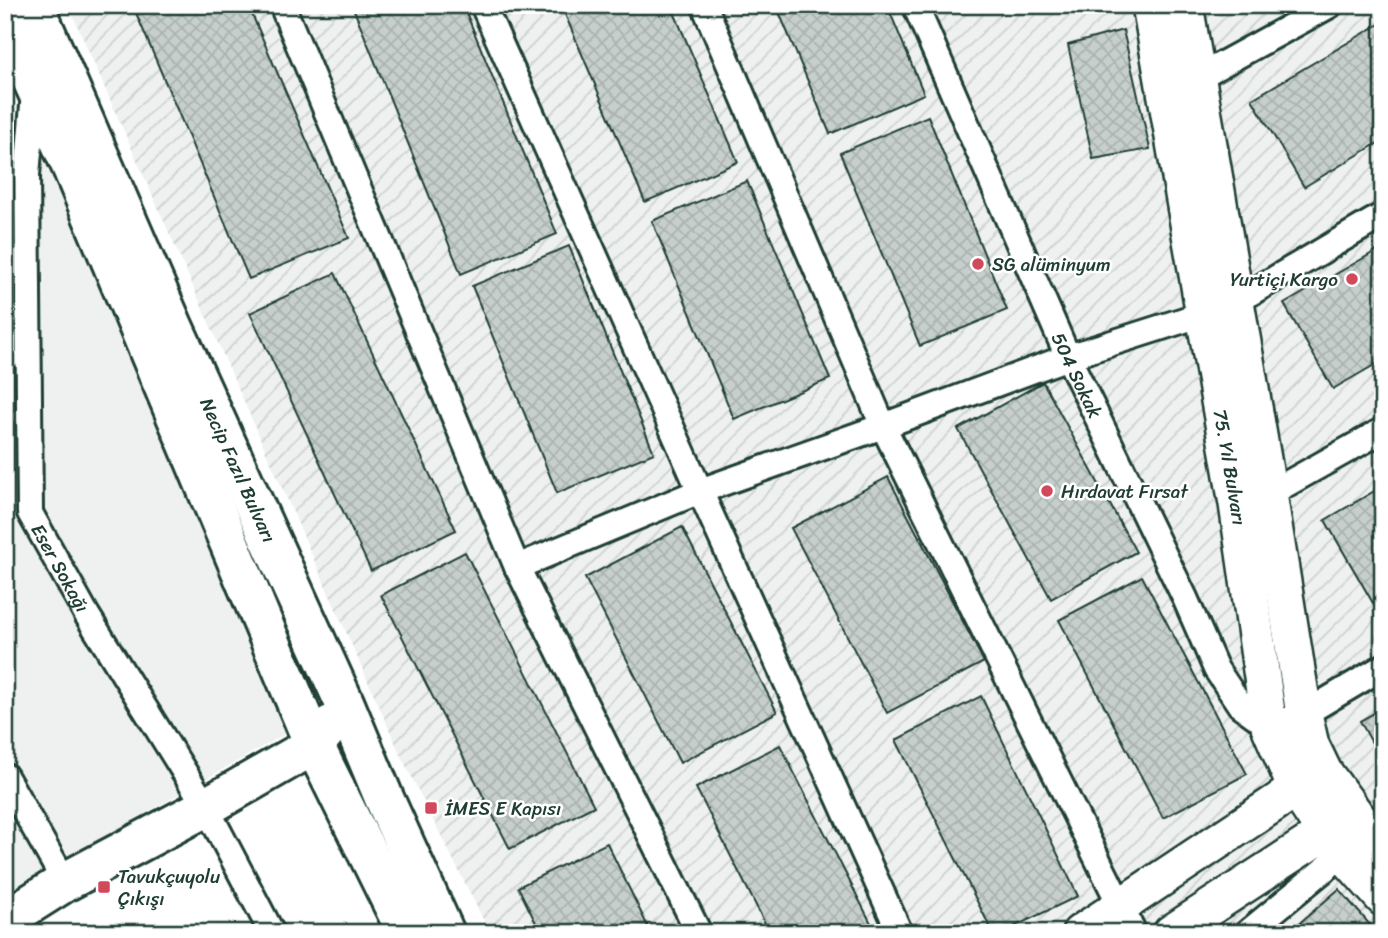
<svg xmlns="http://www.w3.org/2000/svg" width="1388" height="938" font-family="Sriracha,sans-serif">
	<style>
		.built { fill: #eef1f0 }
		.industrial { fill: url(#industrial-furrows) }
		.building { fill: url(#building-cross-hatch); stroke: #1f3d34; stroke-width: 2 }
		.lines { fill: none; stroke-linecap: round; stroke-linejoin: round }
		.lane-casing { stroke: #1f3d34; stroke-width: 18 }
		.street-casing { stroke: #1f3d34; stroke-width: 30 }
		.secondary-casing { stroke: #1f3d34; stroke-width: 40 }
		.primary-casing { stroke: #1f3d34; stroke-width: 44 }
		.lane { stroke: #fff; stroke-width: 12 }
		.street { stroke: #fff; stroke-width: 24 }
		.secondary { stroke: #fff; stroke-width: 35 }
		.primary { stroke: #fff; stroke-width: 38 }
		.poi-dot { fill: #d1495b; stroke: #fff; stroke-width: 2.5 }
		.labels { text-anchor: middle; stroke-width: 5; stroke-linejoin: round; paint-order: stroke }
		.poi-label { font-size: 19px; fill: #1f3d34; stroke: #fff; text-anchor: start }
		.street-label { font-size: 19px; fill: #1f3d34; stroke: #fff }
	</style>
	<defs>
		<pattern id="industrial-furrows" width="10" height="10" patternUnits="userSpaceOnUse" patternTransform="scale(1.75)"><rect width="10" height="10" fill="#eef1f0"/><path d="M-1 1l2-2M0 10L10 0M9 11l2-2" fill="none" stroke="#ccd0ce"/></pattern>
		<pattern id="building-cross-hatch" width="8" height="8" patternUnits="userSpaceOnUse" patternTransform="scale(1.75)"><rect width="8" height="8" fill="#c7cfcc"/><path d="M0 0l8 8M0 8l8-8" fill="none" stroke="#aab3b0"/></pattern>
	</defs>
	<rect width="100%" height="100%" fill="#fff"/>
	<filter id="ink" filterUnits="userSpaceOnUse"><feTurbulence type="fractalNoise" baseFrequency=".0143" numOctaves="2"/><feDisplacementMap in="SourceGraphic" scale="14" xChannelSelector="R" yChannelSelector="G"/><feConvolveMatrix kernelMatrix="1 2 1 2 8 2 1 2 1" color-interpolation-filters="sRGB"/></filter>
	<g filter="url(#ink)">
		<path class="built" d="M 5,63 L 10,74 L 6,374 L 23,368 L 36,141 L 292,730 L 5,893 Z"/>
		<path class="industrial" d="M 68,5 L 1383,5 L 1383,933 L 490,933 L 401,756 Z"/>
		<g class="building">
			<path d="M 153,5 L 248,5 L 349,238 L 249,279 L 136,13 Z"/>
			<path d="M 352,5 L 463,5 L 557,234 L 461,274 Z"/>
			<path d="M 561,5 L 671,5 L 738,162 L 645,202 Z"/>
			<path d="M 776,5 L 887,5 L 924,94 L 830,134 Z"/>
			<path d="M 1383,22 L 1383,140 L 1304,187 L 1252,99 Z"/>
			<path d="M 1123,30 L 1150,149 L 1093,159 L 1068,45 Z"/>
			<path d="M 928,116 L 1007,310 L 920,346 L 840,153 Z"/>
			<path d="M 747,181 L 830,379 L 734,419 L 652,221 Z"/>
			<path d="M 569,246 L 654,453 L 557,493 L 472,286 Z"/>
			<path d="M 1383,247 L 1383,360 L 1333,389 L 1284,304 Z"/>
			<path d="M 335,273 L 456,530 L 371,571 L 250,313 Z"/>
			<path d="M 1043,382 L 1136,552 L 1051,599 L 958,429 Z"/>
			<path d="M 888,477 L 984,662 L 887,713 L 791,528 Z"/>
			<path d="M 1383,486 L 1383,597 L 1373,603 L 1325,520 Z"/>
			<path d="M 682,527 L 777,712 L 680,763 L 585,578 Z"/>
			<path d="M 465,552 L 594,806 L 510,849 L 381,595 Z"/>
			<path d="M 1142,576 L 1247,774 L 1163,818 L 1059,620 Z"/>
			<path d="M 981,696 L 1078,896 L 1001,933 L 993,933 L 896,740 Z"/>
			<path d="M 1383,708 L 1383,763 L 1360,721 Z"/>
			<path d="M 780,745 L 876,933 L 770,933 L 696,788 Z"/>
			<path d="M 607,843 L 651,933 L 541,933 L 518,887 Z"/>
			<path d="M 1339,889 L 1377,933 L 1288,933 Z"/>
		</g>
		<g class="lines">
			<defs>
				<path id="lane" d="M 5,362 L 29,354"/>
				<g id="street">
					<path d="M 282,5 L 517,567 L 699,933"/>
					<path d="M 483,5 L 700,491 L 900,933"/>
					<path d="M 704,5 L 883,426 L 1134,933"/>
					<path id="s1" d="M 915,5 L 1068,357 L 1185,598 L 1216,669 L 1240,705 L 1269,726 L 1304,714 L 1383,667"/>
					<path d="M 1186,84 L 1330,5"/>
					<path id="s2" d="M 34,93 L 27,175 L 30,513 L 87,615 L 206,807 L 272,933"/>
					<path d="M 1257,498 L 1269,494 L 1383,430"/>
					<path d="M 517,567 L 700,491 L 883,426 L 1068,357 L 1203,314 L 1237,301 L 1383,215"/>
					<path d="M 5,776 L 65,882"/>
					<path d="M 1247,933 L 1343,854"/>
				</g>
				<g id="secondary">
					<path id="s3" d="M 1150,5 L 1237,504 L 1269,726 L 1296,789 L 1325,833 L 1383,898"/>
					<path d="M 1185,5 L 1269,494 L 1304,714 L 1311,745 L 1324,772 L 1383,851"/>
					<path d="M 1080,933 L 1296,789"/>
					<path d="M 1171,933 L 1344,820"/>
				</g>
				<g id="primary">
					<path id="s4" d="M 34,5 L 173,326 L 344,702 L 384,798 L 445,933"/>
					<path d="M 5,20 L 72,168 L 314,745 L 407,933"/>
					<path d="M 5,920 L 65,882 L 206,807 L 314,745 L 331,725"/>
				</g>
			</defs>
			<use href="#lane" class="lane-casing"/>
			<use href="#street" class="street-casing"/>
			<use href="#secondary" class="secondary-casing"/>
			<use href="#primary" class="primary-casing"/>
			<use href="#lane" class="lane"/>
			<use href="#street" class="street"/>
			<use href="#secondary" class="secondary"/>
			<use href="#primary" class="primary"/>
		</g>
	</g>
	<g class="poi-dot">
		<circle cx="978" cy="264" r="7"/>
		<circle cx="1352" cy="279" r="7"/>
		<circle cx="1047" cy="491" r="7"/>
		<rect x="424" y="801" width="14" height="14" rx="3.5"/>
		<rect x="97" y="880" width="14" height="14" rx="3.5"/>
	</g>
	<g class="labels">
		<g class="poi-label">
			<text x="992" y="271">SG alüminyum</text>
			<text x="1338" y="286" text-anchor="end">Yurtiçi Kargo</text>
			<text x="1061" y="498">Hırdavat Fırsat</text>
			<text x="445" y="815">İMES E Kapısı</text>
			<text x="118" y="883">Tavukçuyolu<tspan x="118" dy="22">Çıkışı</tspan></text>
		</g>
		<g class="street-label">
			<text dy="7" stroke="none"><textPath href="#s1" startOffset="404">504 Sokak</textPath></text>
			<text dy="7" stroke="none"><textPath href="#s3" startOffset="469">75. Yıl Bulvarı</textPath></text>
			<text dy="7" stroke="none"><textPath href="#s4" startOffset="508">Necip Fazıl Bulvarı</textPath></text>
			<text dy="7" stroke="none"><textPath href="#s2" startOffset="483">Eser Sokağı</textPath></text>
		</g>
	</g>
	<rect width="1388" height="938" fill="none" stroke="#fff" stroke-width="28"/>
	<rect x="14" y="14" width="1360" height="910" fill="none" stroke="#1f3d34" stroke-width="2.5" filter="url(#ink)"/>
</svg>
